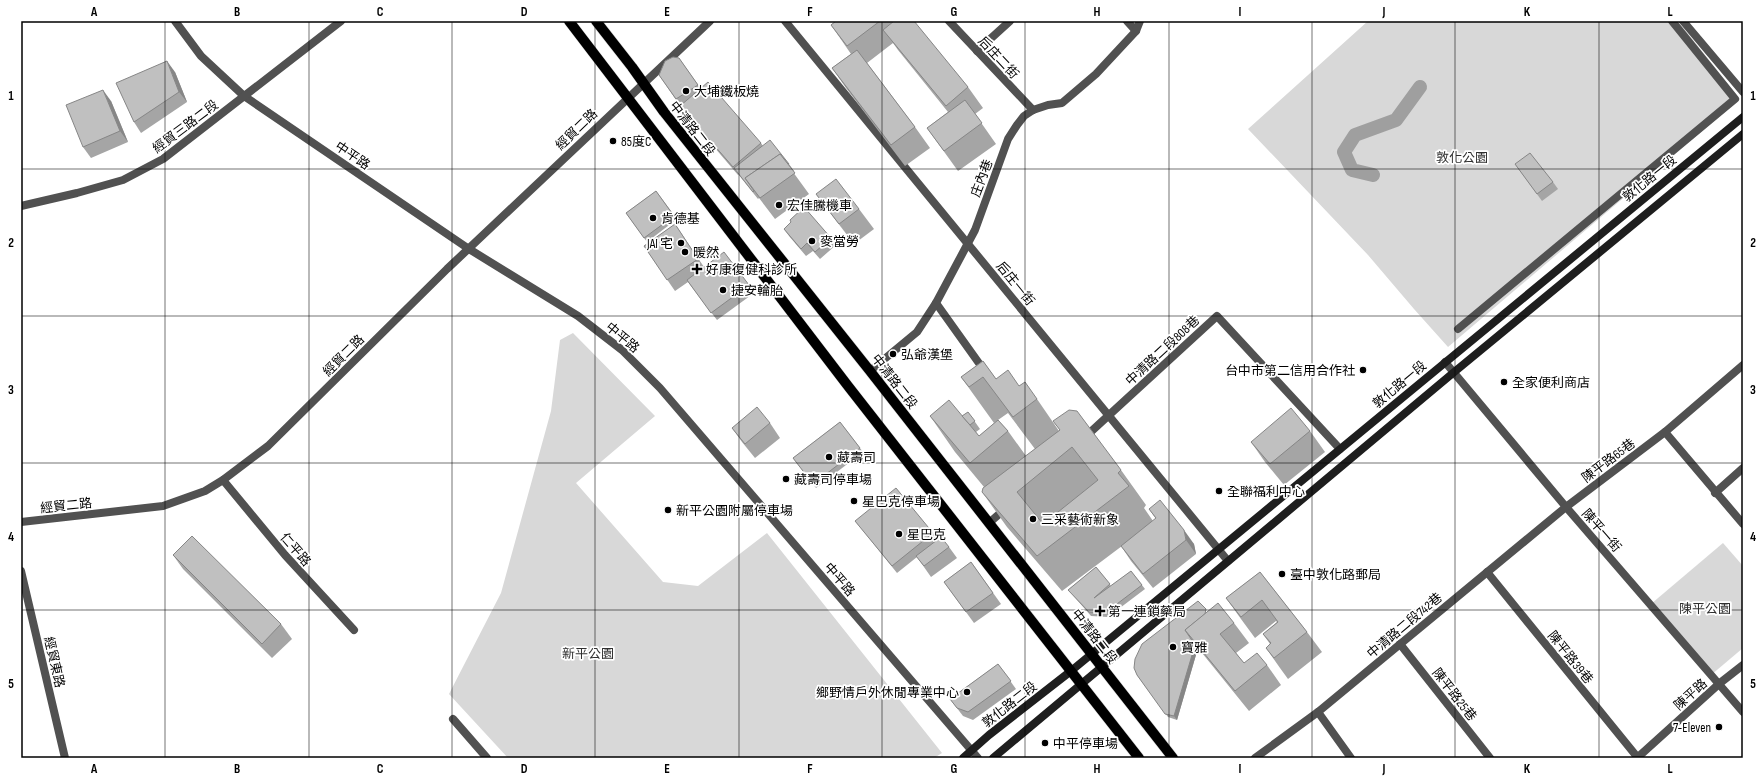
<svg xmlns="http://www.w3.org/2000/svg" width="1764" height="779" font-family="'Sofia Sans Condensed','Noto Sans TC',sans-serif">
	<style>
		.green { fill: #d8d8d8 }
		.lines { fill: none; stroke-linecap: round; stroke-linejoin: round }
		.canal { stroke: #9f9f9f; stroke-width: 14 }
		.primary-casing { stroke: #dbdbdb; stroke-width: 11 }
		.street { stroke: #515151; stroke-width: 8 }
		.secondary { stroke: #1e1e1e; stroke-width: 8 }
		.primary { stroke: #000; stroke-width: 10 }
		.wall { fill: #a5a5a5; fill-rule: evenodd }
		.shaded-wall { fill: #868686 }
		.building { fill: #c0c0c0; stroke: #868686; fill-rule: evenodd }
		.grid { fill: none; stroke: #000; stroke-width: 1; stroke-opacity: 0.55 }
		.poi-dot { fill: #000; stroke: #fff; stroke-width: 1.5 }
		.labels { text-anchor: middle; stroke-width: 3.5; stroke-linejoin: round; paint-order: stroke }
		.street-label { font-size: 13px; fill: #000; stroke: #fff }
		.poi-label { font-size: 13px; fill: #000; stroke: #fff; text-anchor: start }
		.park-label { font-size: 13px; fill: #2f2f2f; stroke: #fff }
		.neatline { fill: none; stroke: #000; stroke-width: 1.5 }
		.grid-label { font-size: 13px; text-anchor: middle; font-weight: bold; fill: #000 }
	</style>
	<rect width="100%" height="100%" fill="#fff"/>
	<g class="green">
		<path d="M 1368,21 L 1678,21 L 1740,99 L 1448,347 L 1414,309 L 1368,255 L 1248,129 Z"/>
		<path d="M 573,333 L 655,416 L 576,483 L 663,582 L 698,586 L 767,533 L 942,753 L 934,758 L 508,758 L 449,694 L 501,593 L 551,411 L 560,340 Z"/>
		<path d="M 1723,543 L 1743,566 L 1743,648 L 1711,675 L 1651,604 Z"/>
	</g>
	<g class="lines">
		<path class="canal" d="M 1373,175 L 1352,170 L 1344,152 L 1355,135 L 1396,120 L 1420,87"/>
		<defs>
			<g id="primary">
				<path d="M 569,21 L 848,386 L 1139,758"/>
				<path d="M 596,21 L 632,67 L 664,112 L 870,371 L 1173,758"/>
			</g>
		</defs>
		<use href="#primary" class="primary-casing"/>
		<g class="street">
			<path d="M 175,21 L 201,56 L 244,96 L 469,249 L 578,316 L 622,350 L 660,388 L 978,758"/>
			<path d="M 785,21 L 1228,561"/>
			<path d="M 949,21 L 1033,110"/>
			<path d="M 1127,21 L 1136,31"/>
			<path d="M 1683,21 L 1743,92"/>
			<path d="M 977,51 L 1010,21"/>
			<path d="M 21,206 L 77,193 L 123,180 L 163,159 L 341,21"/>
			<path d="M 936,303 L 986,373"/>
			<path d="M 1458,329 L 1735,99 L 1672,21"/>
			<path d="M 1445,362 L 1566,507 L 1743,712"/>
			<path d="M 870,371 L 917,332 L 936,303 L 975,230 L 1008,139 L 1017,125 L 1024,116 L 1033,110 L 1048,105 L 1062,103 L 1096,74 L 1136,31 L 1140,21"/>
			<path d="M 1665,432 L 1743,524"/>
			<path d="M 1084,438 L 1217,316 L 1340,449"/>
			<path d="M 223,480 L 285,555 L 354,630"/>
			<path d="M 1715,493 L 1743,468"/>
			<path d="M 21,522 L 163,506 L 205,491 L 223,480 L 268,446 L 447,269 L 710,21"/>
			<path d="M 989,523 L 1006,508"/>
			<path d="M 21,571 L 65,758"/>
			<path d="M 1487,572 L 1638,758"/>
			<path d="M 1400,644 L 1490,758"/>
			<path d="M 1318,712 L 1351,758"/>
			<path d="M 453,719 L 487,758"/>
			<path d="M 1255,758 L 1318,712 L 1566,507 L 1665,432 L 1743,365"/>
			<path d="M 1637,758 L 1720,683 L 1743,665"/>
		</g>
		<g class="secondary">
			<path d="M 963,758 L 989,735 L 1071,671 L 1743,117"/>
			<path d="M 993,758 L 1453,373 L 1743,134"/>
		</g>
		<use href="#primary" class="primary"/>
	</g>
	<g class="wall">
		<path d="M 836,21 L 893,21 L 968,87 L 983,108 L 975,114 L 996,144 L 958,171 L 927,128 L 948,112 L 898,50 L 893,43 L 867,63 L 915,127 L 930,148 L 905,166 L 846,88 L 832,68 L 851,54 L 831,25 Z"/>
		<path d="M 679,58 L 701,89 L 761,143 L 763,146 L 789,164 L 794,171 L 793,172 L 809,194 L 775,219 L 759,198 L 758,199 L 738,174 L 738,175 L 685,113 L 659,75 Z"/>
		<path d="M 175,72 L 187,102 L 141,133 L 134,122 Z"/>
		<path d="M 111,101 L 128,142 L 91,158 L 83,147 Z"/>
		<path d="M 1515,164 L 1553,182 L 1558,189 L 1542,201 Z"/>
		<path d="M 656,191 L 677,219 L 647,242 L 626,213 Z"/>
		<path d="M 816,194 L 859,209 L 874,229 L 854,244 L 831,214 Z"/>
		<path d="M 790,220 L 831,238 L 836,245 L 820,259 L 813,251 L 806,256 L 789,236 L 784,229 L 791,222 Z"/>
		<path d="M 675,224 L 704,267 L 749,285 L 754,293 L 717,320 L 688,282 L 675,291 L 644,246 Z"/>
		<path d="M 983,361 L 996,379 L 1019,386 L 1037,399 L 1059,431 L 1060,430 L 1053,421 L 1121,470 L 1146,505 L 1144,508 L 1153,521 L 1156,519 L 1149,509 L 1194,544 L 1196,554 L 1153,588 L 1131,561 L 1121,546 L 1122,546 L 1062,591 L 1007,527 L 982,492 L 984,487 L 955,452 L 930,416 L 962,416 L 968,412 L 980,429 L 976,432 L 979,436 L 998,420 L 994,423 L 961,377 ZM 1008,413 L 1035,449 L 1026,456 L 1008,431 L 998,420 Z"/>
		<path d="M 840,422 L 863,452 L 816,488 L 793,458 Z"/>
		<path d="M 770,423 L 780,438 L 755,458 L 742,442 L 732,428 Z"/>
		<path d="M 1310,431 L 1325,452 L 1284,485 L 1265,462 L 1251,442 Z"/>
		<path d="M 855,521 L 933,533 L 938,540 L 949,547 L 957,558 L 931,577 L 917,557 L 897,573 L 861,528 Z"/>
		<path d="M 173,555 L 281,624 L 292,639 L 272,658 L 183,569 Z"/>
		<path d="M 971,562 L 1001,604 L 974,623 L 944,582 Z"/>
		<path d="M 1096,567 L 1111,586 L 1131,571 L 1145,589 L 1108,617 L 1091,616 L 1071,593 L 1068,590 Z"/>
		<path d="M 1260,572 L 1307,632 L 1322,652 L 1288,679 L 1280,668 L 1266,648 L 1270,644 L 1263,634 L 1277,622 L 1276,621 L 1255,638 L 1241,619 L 1226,598 Z"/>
		<path d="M 1208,611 L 1234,623 L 1249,643 L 1236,653 L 1244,663 L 1267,665 L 1281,685 L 1249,711 L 1198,648 L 1177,720 L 1168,717 L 1137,675 Z"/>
		<path d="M 998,664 L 1016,689 L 973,720 L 963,716 L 950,699 Z"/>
	</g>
	<g class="shaded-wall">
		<path d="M 167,61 L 175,72 L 187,102 L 179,92 Z"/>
		<path d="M 103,90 L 111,101 L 128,142 L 120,131 Z"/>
		<path d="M 1184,530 L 1194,544 L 1196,554 L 1186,540 Z"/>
		<path d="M 1195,645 L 1198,648 L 1177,720 L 1174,716 Z"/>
	</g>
	<g class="building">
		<path d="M 836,21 L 880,21 L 847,46 L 831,25 Z"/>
		<path d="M 894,21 L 914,21 L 968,87 L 946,106 L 883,30 Z"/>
		<path d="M 857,50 L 915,127 L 891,145 L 832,68 Z"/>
		<path d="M 673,57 L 679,58 L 698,85 L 676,99 L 659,75 L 665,61 Z"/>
		<path d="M 167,61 L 179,92 L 134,122 L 116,83 Z"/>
		<path d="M 708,82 L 761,143 L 733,167 L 680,106 Z"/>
		<path d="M 103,90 L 120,131 L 83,147 L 66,105 Z"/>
		<path d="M 965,100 L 982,123 L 944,151 L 927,128 Z"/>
		<path d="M 770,140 L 789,164 L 788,164 L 780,154 L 745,178 L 754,191 L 753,192 L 734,168 Z"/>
		<path d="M 1530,153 L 1553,182 L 1537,194 L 1515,164 Z"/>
		<path d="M 780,154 L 795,173 L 760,198 L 745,178 Z"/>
		<path d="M 836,179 L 859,209 L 839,224 L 816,194 Z"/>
		<path d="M 656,191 L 674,216 L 644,238 L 626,213 Z"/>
		<path d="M 804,207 L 831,238 L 815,252 L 807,243 L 801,249 L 784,229 L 791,222 L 790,220 Z"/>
		<path d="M 675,224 L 698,259 L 667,280 L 644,246 Z"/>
		<path d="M 724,252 L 749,285 L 711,313 L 687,280 Z"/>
		<path d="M 983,361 L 996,379 L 1008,370 L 1019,386 L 1025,382 L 1037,399 L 1013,417 L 983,377 L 969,387 L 961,377 Z"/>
		<path d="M 949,400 L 979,436 L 998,420 L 1008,431 L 970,463 L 930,416 Z"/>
		<path d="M 757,407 L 770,423 L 745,444 L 732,428 Z"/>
		<path d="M 1291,408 L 1310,431 L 1270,464 L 1251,442 Z"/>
		<path d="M 1069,410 L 1077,411 L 1121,470 L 1118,473 L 1129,486 L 1037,556 L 982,492 L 983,488 L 1060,430 L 1053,421 ZM 1072,447 L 1098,480 L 1043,524 L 1017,492 Z"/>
		<path d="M 968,412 L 975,421 L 970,425 L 962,416 Z"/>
		<path d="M 840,422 L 860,448 L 813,484 L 793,458 Z"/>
		<path d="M 896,488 L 933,533 L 892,566 L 855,521 Z"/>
		<path d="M 1160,500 L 1184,530 L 1186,540 L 1143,574 L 1121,546 L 1156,518 L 1149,509 Z"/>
		<path d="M 192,536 L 281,624 L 262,644 L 173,555 Z"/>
		<path d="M 941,537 L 949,547 L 924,566 L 916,556 Z"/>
		<path d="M 971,562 L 993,593 L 966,612 L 944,582 Z"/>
		<path d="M 1096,567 L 1110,584 L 1094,598 L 1131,571 L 1142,585 L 1105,613 L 1089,612 L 1068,590 Z"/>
		<path d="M 1260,572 L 1307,632 L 1274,658 L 1266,648 L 1271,643 L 1263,634 L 1278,622 L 1262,600 L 1241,617 L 1226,598 Z"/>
		<path d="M 1198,601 L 1206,609 L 1205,614 L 1185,630 L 1195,645 L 1174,716 L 1165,714 L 1137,675 L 1134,668 L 1135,659 L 1142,644 Z"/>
		<path d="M 1218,603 L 1234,623 L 1220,634 L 1244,663 L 1257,653 L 1267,665 L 1235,691 L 1185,630 Z"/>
		<path d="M 998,664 L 1011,681 L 968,712 L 957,708 L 950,699 Z"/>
	</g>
	<path class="grid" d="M 165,21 L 165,758M 309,21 L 309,758M 452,21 L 452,758M 595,21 L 595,758M 739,21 L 739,758M 882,21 L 882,758M 1025,21 L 1025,758M 1169,21 L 1169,758M 1312,21 L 1312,758M 1455,21 L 1455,758M 1599,21 L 1599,758M 21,169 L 1743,169M 21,316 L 1743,316M 21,463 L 1743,463M 21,610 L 1743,610"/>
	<g class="poi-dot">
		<circle cx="686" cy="91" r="4"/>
		<circle cx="613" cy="141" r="4"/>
		<circle cx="779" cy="205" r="4"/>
		<circle cx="653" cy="218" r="4"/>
		<circle cx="812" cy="241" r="4"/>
		<circle cx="681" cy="243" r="4"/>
		<circle cx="685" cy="252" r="4"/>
		<path d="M695 263h4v4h4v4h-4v4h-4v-4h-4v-4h4z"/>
		<circle cx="723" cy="290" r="4"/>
		<circle cx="893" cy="354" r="4"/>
		<circle cx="1363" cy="370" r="4"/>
		<circle cx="1504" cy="382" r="4"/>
		<circle cx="829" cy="457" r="4"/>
		<circle cx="786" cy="479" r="4"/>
		<circle cx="1219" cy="491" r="4"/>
		<circle cx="854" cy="501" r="4"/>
		<circle cx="668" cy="510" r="4"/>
		<circle cx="1033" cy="519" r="4"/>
		<circle cx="899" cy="534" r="4"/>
		<circle cx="1282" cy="574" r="4"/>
		<path d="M1098 605h4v4h4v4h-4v4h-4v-4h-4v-4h4z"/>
		<circle cx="1173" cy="647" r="4"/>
		<circle cx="967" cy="692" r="4"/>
		<circle cx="1719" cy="727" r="4"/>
		<circle cx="1045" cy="743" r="4"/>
	</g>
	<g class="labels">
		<g class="street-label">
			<text transform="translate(999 57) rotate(47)" y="5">后庄二街</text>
			<text transform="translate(185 126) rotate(-37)" y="5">經貿三路二段</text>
			<text transform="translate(693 128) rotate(52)" y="5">中清路二段</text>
			<text transform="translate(576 129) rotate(-44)" y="5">經貿二路</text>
			<text transform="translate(353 155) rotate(34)" y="5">中平路</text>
			<text transform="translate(981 178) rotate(-69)" y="5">庄內巷</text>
			<text transform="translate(1649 178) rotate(-39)" y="5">敦化路一段</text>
			<text transform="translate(1016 283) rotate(51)" y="5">后庄一街</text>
			<text transform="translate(623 337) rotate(40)" y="5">中平路</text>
			<text transform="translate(1162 350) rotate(-43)" y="5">中清路二段808巷</text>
			<text transform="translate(343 355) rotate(-45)" y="5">經貿二路</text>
			<text transform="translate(895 381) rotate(52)" y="5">中清路二段</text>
			<text transform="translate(1399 384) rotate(-40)" y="5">敦化路一段</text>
			<text transform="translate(1608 460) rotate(-37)" y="5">陳平路65巷</text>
			<text transform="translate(66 505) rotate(-6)" y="5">經貿二路</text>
			<text transform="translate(1602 530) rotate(49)" y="5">陳平一街</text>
			<text transform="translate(296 549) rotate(49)" y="5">仁平路</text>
			<text transform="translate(840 579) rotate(49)" y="5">中平路</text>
			<text transform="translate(1404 625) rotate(-40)" y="5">中清路二段742巷</text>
			<text transform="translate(1095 636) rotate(52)" y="5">中清路二段</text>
			<text transform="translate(1571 657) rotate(51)" y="5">陳平路39巷</text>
			<text transform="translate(55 662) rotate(77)" y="5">經貿東路</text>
			<text transform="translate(1455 694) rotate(52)" y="5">陳平路25巷</text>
			<text transform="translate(1690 694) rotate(-42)" y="5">陳平路</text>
			<text transform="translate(1009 704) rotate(-38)" y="5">敦化路二段</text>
		</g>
		<g class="poi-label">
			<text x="694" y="96">大埔鐵板燒</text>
			<text x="621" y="146">85度C</text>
			<text x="787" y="210">宏佳騰機車</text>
			<text x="661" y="223">肯德基</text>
			<text x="820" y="246">麥當勞</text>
			<text x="673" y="248" text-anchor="end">JAI 宅</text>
			<text x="693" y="257">暖然</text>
			<text x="706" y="274">好康復健科診所</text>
			<text x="731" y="295">捷安輪胎</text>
			<text x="901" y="359">弘爺漢堡</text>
			<text x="1355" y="375" text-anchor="end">台中市第二信用合作社</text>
			<text x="1512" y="387">全家便利商店</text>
			<text x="837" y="462">藏壽司</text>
			<text x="794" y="484">藏壽司停車場</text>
			<text x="1227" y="496">全聯福利中心</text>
			<text x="862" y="506">星巴克停車場</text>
			<text x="676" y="515">新平公園附屬停車場</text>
			<text x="1041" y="524">三采藝術新象</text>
			<text x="907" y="539">星巴克</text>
			<text x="1290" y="579">臺中敦化路郵局</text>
			<text x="1108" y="616">第一連鎖藥局</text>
			<text x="1181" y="652">寶雅</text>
			<text x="959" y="697" text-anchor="end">鄉野情戶外休閒專業中心</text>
			<text x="1711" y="732" text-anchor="end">7-Eleven</text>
			<text x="1053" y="748">中平停車場</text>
		</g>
		<g class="park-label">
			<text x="1462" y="162">敦化公園</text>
			<text x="1705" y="613">陳平公園</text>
			<text x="588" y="658">新平公園</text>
		</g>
	</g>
	<rect width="1764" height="779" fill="none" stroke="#ffffff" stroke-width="44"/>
	<rect x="22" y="22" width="1720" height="735" class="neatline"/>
	<g class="grid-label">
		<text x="94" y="16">A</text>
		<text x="237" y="16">B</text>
		<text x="380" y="16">C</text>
		<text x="524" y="16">D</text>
		<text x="667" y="16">E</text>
		<text x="810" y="16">F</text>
		<text x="954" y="16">G</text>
		<text x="1097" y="16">H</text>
		<text x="1240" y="16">I</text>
		<text x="1384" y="16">J</text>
		<text x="1527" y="16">K</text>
		<text x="1670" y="16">L</text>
		<text x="11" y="100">1</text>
		<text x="1753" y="100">1</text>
		<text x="11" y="247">2</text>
		<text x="1753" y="247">2</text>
		<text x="11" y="394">3</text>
		<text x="1753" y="394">3</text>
		<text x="11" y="541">4</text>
		<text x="1753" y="541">4</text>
		<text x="11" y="688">5</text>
		<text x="1753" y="688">5</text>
		<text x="94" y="773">A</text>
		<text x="237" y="773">B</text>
		<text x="380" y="773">C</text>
		<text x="524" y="773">D</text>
		<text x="667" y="773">E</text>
		<text x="810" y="773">F</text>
		<text x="954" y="773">G</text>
		<text x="1097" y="773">H</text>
		<text x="1240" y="773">I</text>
		<text x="1384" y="773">J</text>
		<text x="1527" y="773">K</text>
		<text x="1670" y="773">L</text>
	</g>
</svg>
